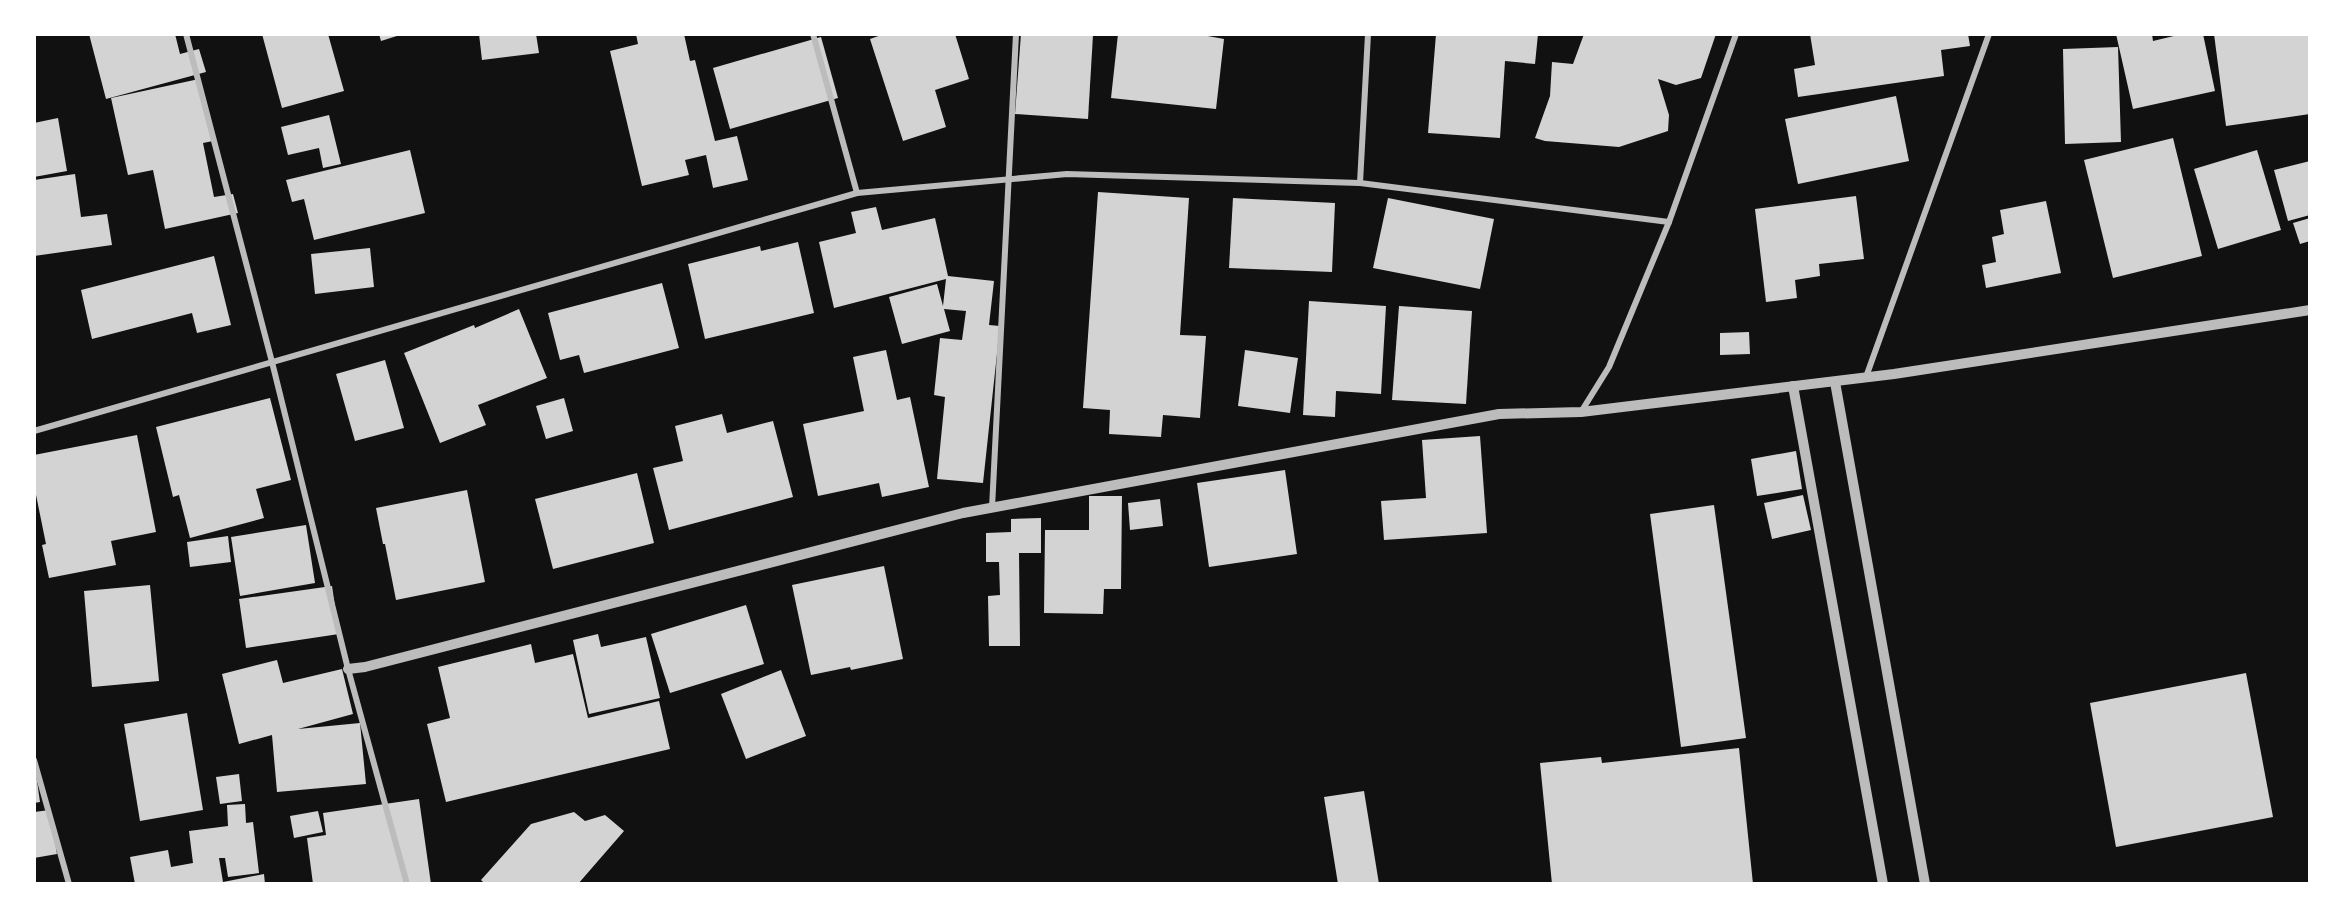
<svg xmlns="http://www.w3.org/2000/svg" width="2344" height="918" font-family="'Public Sans',sans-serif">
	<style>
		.building { fill: #d3d3d3 }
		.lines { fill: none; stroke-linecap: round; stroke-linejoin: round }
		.minor { stroke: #bcbcbc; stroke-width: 6 }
		.tertiary { stroke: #bcbcbc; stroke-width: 10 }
	</style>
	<rect width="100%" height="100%" fill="#111"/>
	<g class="building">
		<path d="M 89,34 L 175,34 L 180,54 L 199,49 L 206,72 L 106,99 Z"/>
		<path d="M 262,34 L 328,34 L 344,91 L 282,108 Z"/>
		<path d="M 379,34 L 399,34 L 400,35 L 381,41 Z"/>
		<path d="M 479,34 L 536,34 L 539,53 L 482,60 Z"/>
		<path d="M 636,34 L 684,34 L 690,61 L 695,60 L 715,141 L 737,136 L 748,180 L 713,188 L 706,155 L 685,160 L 689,175 L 642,186 L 610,51 L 638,44 Z"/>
		<path d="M 884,34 L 955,34 L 969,79 L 935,90 L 946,127 L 903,141 L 870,39 Z"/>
		<path d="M 1021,34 L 1093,35 L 1088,119 L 1015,114 Z"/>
		<path d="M 1118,34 L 1197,34 L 1224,39 L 1216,109 L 1111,98 Z"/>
		<path d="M 1436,34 L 1538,34 L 1535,64 L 1505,61 L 1500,138 L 1428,133 Z"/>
		<path d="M 1584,34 L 1716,34 L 1701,78 L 1676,85 L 1658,79 L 1669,115 L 1668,131 L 1619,147 L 1545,141 L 1535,138 L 1550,96 L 1552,62 L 1573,64 Z"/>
		<path d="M 1810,34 L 1968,34 L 1970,46 L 1941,50 L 1944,76 L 1798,97 L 1794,69 L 1815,65 Z"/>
		<path d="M 2116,34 L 2152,34 L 2153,41 L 2182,34 L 2203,34 L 2215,91 L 2133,109 Z"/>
		<path d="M 2214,34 L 2310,34 L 2310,114 L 2226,126 Z"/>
		<path d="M 821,37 L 838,98 L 730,129 L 713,68 Z"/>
		<path d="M 2118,47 L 2121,142 L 2065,144 L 2063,49 Z"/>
		<path d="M 199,79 L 213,141 L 203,143 L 214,197 L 233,194 L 238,213 L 165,229 L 153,170 L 128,175 L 111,98 Z"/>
		<path d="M 1896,96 L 1909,161 L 1798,184 L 1785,119 Z"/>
		<path d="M 329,115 L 341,164 L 323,168 L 319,148 L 288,155 L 281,127 Z"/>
		<path d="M 58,118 L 67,171 L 34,177 L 34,123 Z"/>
		<path d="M 2173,138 L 2202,256 L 2113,278 L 2084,160 Z"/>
		<path d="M 410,150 L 425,213 L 314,240 L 304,199 L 292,202 L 286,180 Z"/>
		<path d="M 2257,150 L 2281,230 L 2218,249 L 2194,169 Z"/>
		<path d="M 2310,161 L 2310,215 L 2288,221 L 2274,170 Z"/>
		<path d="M 75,174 L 81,217 L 107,214 L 112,245 L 34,256 L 34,180 Z"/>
		<path d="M 1098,192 L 1189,198 L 1180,335 L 1206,336 L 1200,418 L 1163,415 L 1161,437 L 1109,434 L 1110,410 L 1083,408 Z"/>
		<path d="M 1856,196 L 1864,259 L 1819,264 L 1820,276 L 1795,280 L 1797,298 L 1766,302 L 1755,209 Z"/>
		<path d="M 1233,198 L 1335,203 L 1332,272 L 1229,268 Z"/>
		<path d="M 1388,198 L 1494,219 L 1480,289 L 1373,268 Z"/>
		<path d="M 2046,201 L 2061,273 L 1986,288 L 1982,265 L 1996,262 L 1992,237 L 2004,234 L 2000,210 Z"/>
		<path d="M 876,207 L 882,230 L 935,218 L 948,276 L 994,281 L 989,325 L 1000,326 L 983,483 L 937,479 L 945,397 L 934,395 L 940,338 L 962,340 L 966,311 L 944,309 L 950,331 L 902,344 L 889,297 L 937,284 L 943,306 L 946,279 L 834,308 L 819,242 L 856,233 L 851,212 Z"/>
		<path d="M 2310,218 L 2310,241 L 2300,244 L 2293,223 Z"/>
		<path d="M 798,242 L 814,313 L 705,339 L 688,264 L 760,246 L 761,251 Z"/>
		<path d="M 370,248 L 374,287 L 315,294 L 311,254 Z"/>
		<path d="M 214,256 L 231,325 L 197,333 L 192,313 L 92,339 L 81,290 Z"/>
		<path d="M 662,283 L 679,348 L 584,373 L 579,355 L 560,360 L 548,313 Z"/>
		<path d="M 1309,301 L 1386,306 L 1381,394 L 1336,391 L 1335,417 L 1303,415 Z"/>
		<path d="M 1399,306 L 1472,311 L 1466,404 L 1392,400 Z"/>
		<path d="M 519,309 L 547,378 L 478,405 L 486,425 L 440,443 L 404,353 L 474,325 L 475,328 Z"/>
		<path d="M 1749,332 L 1750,354 L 1720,355 L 1720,333 Z"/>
		<path d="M 886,350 L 897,400 L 910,397 L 929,487 L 882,497 L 879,483 L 818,496 L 803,424 L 864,411 L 853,357 Z"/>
		<path d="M 1245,350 L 1298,358 L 1290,413 L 1238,406 Z"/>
		<path d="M 385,360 L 404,428 L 355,441 L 336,374 Z"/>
		<path d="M 270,398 L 291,480 L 256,489 L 264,518 L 190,538 L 179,495 L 173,497 L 156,427 Z"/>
		<path d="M 564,398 L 573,431 L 546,439 L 536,406 Z"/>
		<path d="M 722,414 L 727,433 L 773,421 L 793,497 L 669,530 L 653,468 L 683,461 L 675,426 Z"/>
		<path d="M 137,435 L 156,532 L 111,541 L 116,565 L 49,578 L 42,545 L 46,544 L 34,485 L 34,455 Z"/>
		<path d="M 1480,436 L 1487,533 L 1384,540 L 1381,501 L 1426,498 L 1422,440 Z"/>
		<path d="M 1796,451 L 1802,489 L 1757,496 L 1751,459 Z"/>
		<path d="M 1285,470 L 1297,554 L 1209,567 L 1197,483 Z"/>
		<path d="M 637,473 L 654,543 L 553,569 L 535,499 Z"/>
		<path d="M 467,490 L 485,582 L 396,600 L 385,544 L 383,544 L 376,508 Z"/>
		<path d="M 1803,495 L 1811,530 L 1772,539 L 1764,503 Z"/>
		<path d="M 1089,496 L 1122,496 L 1121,589 L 1104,589 L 1103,614 L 1044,613 L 1045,530 L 1089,530 Z"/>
		<path d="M 1160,499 L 1163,526 L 1130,530 L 1128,503 Z"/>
		<path d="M 1714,505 L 1746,738 L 1681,747 L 1650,514 Z"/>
		<path d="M 1041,518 L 1041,553 L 1019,553 L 1020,646 L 989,646 L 988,596 L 1000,595 L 999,562 L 986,562 L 986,533 L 1011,532 L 1011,519 Z"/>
		<path d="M 306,525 L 315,583 L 240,596 L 231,537 Z"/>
		<path d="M 228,536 L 231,562 L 190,567 L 187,542 Z"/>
		<path d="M 884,566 L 903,659 L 851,670 L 850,667 L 811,675 L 792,585 Z"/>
		<path d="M 150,585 L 159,681 L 92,687 L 84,591 Z"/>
		<path d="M 332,586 L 339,634 L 246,648 L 239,599 Z"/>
		<path d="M 746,605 L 764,664 L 670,693 L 651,634 Z"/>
		<path d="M 598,634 L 601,647 L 646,637 L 660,698 L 589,714 L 573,640 Z"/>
		<path d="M 531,644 L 535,663 L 573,654 L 588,718 L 659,701 L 670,749 L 446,802 L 427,724 L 450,718 L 438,667 Z"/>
		<path d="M 277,660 L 283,683 L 342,669 L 353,714 L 298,729 L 360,723 L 366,784 L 277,792 L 272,735 L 239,744 L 222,674 Z"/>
		<path d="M 781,670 L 806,736 L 746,759 L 721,694 Z"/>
		<path d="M 2246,673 L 2273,817 L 2116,847 L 2090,703 Z"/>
		<path d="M 187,713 L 203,810 L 140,821 L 124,724 Z"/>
		<path d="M 1739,748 L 1753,884 L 1552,884 L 1540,763 L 1601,757 L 1602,763 Z"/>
		<path d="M 36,774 L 40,802 L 34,803 L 34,775 Z"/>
		<path d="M 239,774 L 242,801 L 220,804 L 216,777 Z"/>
		<path d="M 1364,791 L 1379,884 L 1338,884 L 1324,797 Z"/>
		<path d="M 419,799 L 431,884 L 313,884 L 307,838 L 326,835 L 323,813 Z"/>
		<path d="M 245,804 L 246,823 L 253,822 L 259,873 L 228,877 L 225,858 L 219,858 L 223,882 L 264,874 L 265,884 L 135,884 L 130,857 L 168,850 L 171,867 L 193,863 L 189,831 L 228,826 L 227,805 Z"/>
		<path d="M 50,810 L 57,854 L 34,858 L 34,812 Z"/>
		<path d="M 318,811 L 323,832 L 294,838 L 290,816 Z"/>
		<path d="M 574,812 L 585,821 L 605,815 L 624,831 L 578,884 L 485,884 L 481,880 L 531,824 Z"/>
	</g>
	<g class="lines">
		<g class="minor">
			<path d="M 186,34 L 272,362 L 348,669 L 407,884"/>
			<path d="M 813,34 L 857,193"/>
			<path d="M 1360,183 L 1368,34"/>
			<path d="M 1866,377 L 1989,34"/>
			<path d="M 1581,412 L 1609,367 L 1669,222 L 1736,34"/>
			<path d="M 34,431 L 857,193 L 1067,174 L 1360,183 L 1669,222"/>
			<path d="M 992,508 L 1016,34"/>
			<path d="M 34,760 L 69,884"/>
		</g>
		<g class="tertiary">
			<path d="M 1835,382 L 1925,884"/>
			<path d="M 1793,386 L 1883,884"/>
			<path d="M 348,669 L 365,667 L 963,513 L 1499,414 L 1581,412 L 1894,374 L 2310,310"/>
		</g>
	</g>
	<rect width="2344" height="918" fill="none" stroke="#ffffff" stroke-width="72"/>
</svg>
